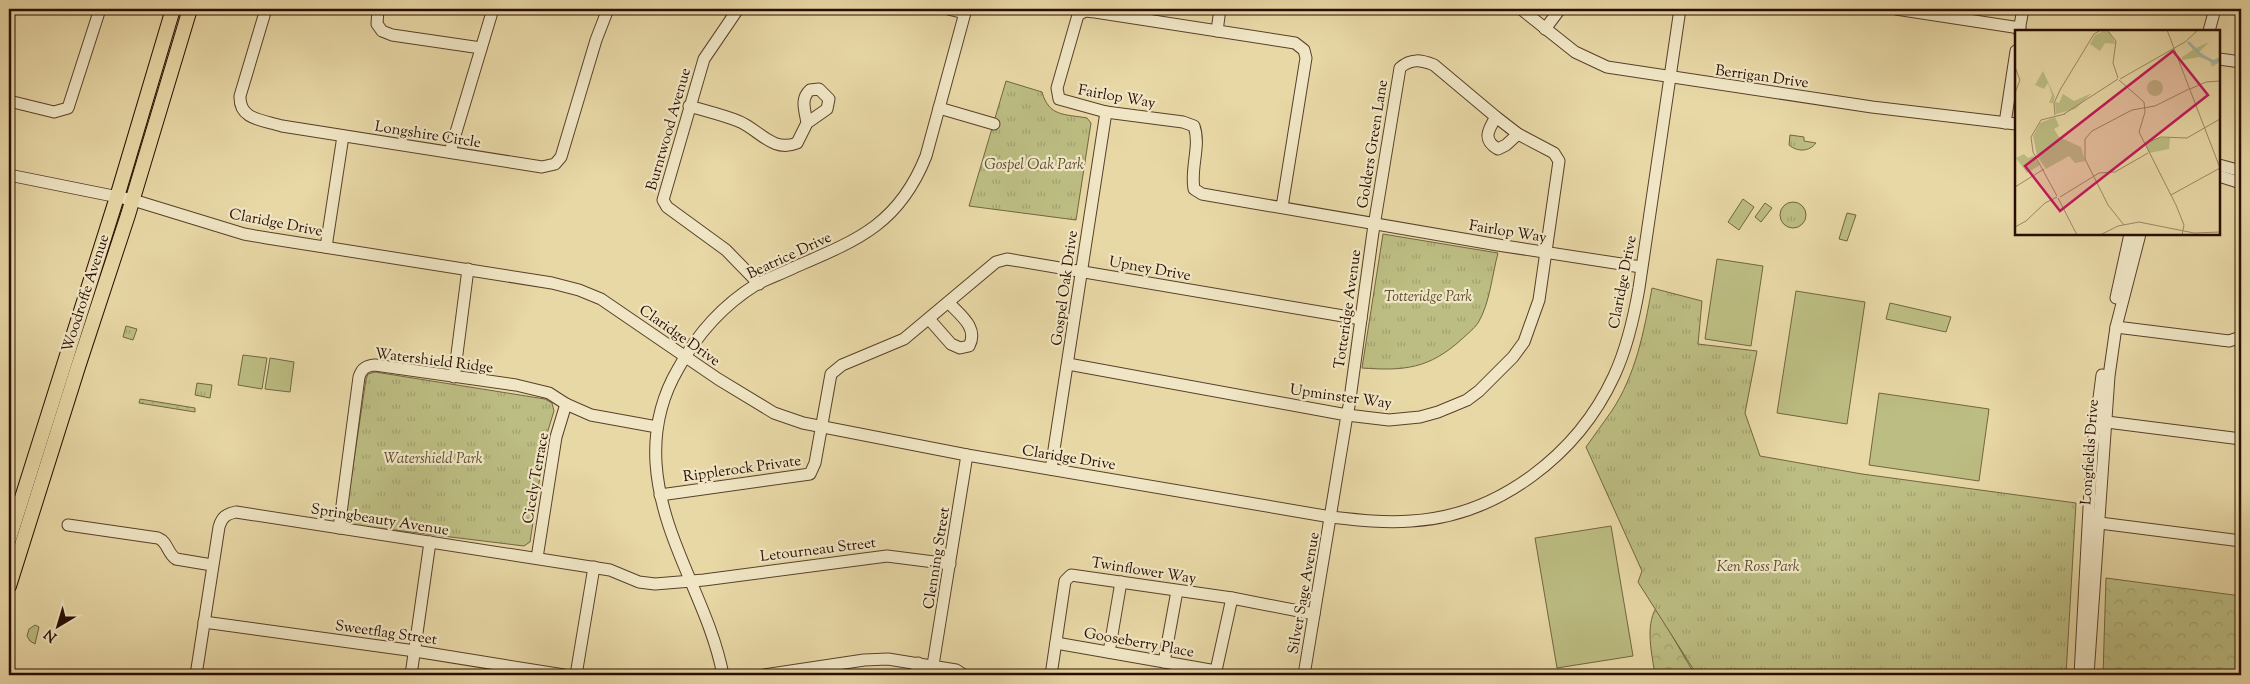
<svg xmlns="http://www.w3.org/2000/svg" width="2250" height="684" font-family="'Sorts Mill Goudy',serif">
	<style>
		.grass { fill: #bcbd82; stroke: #726541 }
		.forest { fill: url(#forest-crowns); stroke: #726541 }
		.park { fill: url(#park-tufts); stroke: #726541 }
		.garden { fill: url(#garden-dots); stroke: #726541 }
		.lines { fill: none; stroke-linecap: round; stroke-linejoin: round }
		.minor-casing { stroke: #59402a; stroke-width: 13 }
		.major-casing { stroke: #290d00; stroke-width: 16 }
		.minor { stroke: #f0e6c5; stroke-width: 11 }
		.major { stroke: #e8d8a6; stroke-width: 14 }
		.labels { text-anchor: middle; stroke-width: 4.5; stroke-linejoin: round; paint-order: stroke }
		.street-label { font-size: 15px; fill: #290d00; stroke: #f0e6c5 }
		.park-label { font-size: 15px; font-style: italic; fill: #5c4b2e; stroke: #f0e6c5 }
		.inset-river { fill: none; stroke: #9cb7b3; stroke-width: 2.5 }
		.inset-road { fill: none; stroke: #9c8764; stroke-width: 1 }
		.view { fill: #c2185b; fill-opacity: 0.15; stroke: #c2185b; stroke-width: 2.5 }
		.inset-edge { fill: none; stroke: #290d00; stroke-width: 2.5 }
	</style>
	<defs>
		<pattern id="forest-crowns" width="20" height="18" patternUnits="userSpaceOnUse" patternTransform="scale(1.25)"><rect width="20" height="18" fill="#bcbd82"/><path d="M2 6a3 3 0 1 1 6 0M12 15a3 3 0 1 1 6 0" fill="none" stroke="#a2a16e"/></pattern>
		<pattern id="park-tufts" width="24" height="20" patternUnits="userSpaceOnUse" patternTransform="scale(1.25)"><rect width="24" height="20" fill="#bcbd82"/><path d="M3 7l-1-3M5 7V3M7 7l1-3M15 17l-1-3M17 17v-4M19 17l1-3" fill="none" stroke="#a2a16e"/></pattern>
		<pattern id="garden-dots" width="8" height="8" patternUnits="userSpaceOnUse" patternTransform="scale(1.25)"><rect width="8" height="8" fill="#bcbd82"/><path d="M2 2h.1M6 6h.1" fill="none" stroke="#a2a16e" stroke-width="1.8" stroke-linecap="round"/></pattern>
	</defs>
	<rect width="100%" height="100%" fill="#e8d8a6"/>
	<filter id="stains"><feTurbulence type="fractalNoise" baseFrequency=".004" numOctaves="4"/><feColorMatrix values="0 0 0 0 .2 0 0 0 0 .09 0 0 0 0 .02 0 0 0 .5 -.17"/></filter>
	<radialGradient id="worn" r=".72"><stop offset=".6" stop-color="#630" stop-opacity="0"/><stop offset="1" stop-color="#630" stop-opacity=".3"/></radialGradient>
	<g class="grass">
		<path d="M 1743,199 L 1754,207 L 1739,230 L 1728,222 Z"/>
		<path d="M 1765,203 L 1772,208 L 1761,222 L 1755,217 Z"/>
		<path d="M 1847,213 L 1856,215 L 1847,241 L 1839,239 Z"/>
		<path d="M 1717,259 L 1763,266 L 1751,346 L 1705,339 Z"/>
		<path d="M 1796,291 L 1865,302 L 1847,424 L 1777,413 Z"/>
		<path d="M 1890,303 L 1951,317 L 1946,332 L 1886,319 Z"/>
		<path d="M 243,355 L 267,358 L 262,389 L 238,385 Z"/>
		<path d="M 270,358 L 294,362 L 290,392 L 265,389 Z"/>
		<path d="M 1879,393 L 1989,409 L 1979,481 L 1869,465 Z"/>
		<path d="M 1611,526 L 1633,656 L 1557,668 L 1535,538 Z"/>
		<path d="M 35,625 L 39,627 L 35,644 L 30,641 L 27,636 L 29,629 Z"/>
	</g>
	<g class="forest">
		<path d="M 2106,578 L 2241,596 L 2241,675 L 2103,675 Z"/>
		<path d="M 1656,608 L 1695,675 L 1655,675 C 1652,654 1645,627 1656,608 Z"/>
	</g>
	<g class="park">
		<path d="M 1006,81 L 1042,92 C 1049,117 1065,114 1087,118 L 1091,123 L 1076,220 L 969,206 Z"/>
		<path d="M 1790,135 L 1804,137 L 1804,141 L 1816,143 C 1809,152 1797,152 1789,145 Z"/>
		<circle cx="1793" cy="215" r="13"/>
		<path d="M 1383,234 L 1498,253 C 1492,275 1490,303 1478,323 C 1474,329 1467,334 1462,339 C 1429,369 1404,371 1362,368 Z"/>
		<path d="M 1652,288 L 1702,301 L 1698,344 L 1757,351 L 1745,413 L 1760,456 L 1862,474 L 2076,503 L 2066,675 L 1697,675 L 1638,582 L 1642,571 L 1586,447 C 1594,435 1603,424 1611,412 C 1636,375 1644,331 1652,288 Z"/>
		<path d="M 126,326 L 137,329 L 133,340 L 123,337 Z"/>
		<path d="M 375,372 L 545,399 L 552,403 L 554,411 L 546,437 L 530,542 L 524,546 L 353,525 L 346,514 L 366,379 L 368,374 Z"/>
		<path d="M 197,383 L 212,385 L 210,398 L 195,395 Z"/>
	</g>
	<path class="garden" d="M 140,399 L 195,408 L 195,412 L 139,403 Z"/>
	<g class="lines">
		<defs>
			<g id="minor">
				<path d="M 266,9 L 240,96 C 239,120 263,120 282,126 L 542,167 L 555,164 L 561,157 L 596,40 L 608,9"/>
				<path d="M 378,9 L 377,24 L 382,31 L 392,35 L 481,48"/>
				<path d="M 738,9 L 704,59 L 663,200 L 667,207 L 726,250 L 759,284"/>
				<path d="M 948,9 L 965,13"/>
				<path d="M 1521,9 L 1575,52 L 1607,67 L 1872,107 L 2016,124"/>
				<path d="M 1896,9 L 2020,28"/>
				<path d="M 1545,29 L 1560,9"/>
				<path d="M 1217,31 L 1220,9"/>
				<path d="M 2019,31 L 2023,9"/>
				<path d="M 2209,31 L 2215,9"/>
				<path d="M 2219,59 L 2241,62"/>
				<path d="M 9,101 L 54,112 L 68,108 L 100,9"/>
				<path d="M 689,106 C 706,111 723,115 738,121 C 759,129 772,153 797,143 L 807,123 L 827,109 L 829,99 L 819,89 L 810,90 C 800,99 805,110 807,123"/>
				<path d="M 939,108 L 994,124"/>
				<path d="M 1496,117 C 1488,130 1482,140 1498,149 L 1506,145 L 1518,134"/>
				<path d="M 2005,123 L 2016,51"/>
				<path d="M 450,152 L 493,9"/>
				<path d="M 2219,165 L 2241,171"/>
				<path d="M 9,175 L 133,200 L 244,234 L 267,238 L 552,283 L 579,290 L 601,299 L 718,379 L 774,413 L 803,423 L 967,455 L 1331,517 C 1358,520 1384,523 1411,521 C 1499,516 1578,454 1614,376 C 1627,348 1634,317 1639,288 L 1680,9"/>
				<path d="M 2219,176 L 2241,183"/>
				<path d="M 1282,207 L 1306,58 L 1304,50 L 1295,43 L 1095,12 L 1085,11 L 1078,15 L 1057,88 L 1059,99 L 1106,112 L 1183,122 L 1194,126 C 1201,146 1190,168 1194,189 L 1202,194 L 1498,245 L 1641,267"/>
				<path d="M 326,247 L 343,136"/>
				<path d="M 2116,298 L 2130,234"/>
				<path d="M 929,319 L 951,344 L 960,348 L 969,346 C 979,328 960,315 949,303"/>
				<path d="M 2116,327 L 2229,341 L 2241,337"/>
				<path d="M 1068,364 L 1347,415 L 1389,420 L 1420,417 L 1438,412 L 1467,400 L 1479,391 L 1513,357 L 1524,342 L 1539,300 L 1559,161 L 1554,153 L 1518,134 L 1496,117 L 1434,65 C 1421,60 1411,58 1400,68 L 1373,232 L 1349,406 L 1347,415 L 1304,675"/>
				<path d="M 454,377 L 468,269"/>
				<path d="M 2099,421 L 2241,439"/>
				<path d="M 1051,469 L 1106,112"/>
				<path d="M 660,495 L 810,474 L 815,463 L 831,374 L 842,365 L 904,339 L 996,262 L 1007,259 L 1361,319"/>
				<path d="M 2092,522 L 2241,541"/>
				<path d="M 68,525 L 158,538 C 168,542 167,553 176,559 L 212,565"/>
				<path d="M 339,528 L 359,377 C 362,368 366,366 375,365 L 516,385 L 549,393 L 566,404 L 591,415 L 657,427"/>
				<path d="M 537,558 L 556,437 L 566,404"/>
				<path d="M 204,622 L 415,651 L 564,675"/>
				<path d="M 1056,643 L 1216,671"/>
				<path d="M 1109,652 L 1121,582"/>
				<path d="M 1164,662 L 1177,591"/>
				<path d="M 933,665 L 967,455"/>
				<path d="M 196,675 L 219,527 C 222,517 226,514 236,512 L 610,570 L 639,582 L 655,584 L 704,580 L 887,556 L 950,564"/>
				<path d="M 411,675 L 430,542"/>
				<path d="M 576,675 L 594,567"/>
				<path d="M 723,675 C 709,602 661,540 656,463 C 654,429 661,398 678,369 C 697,334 723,305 757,284 C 769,278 783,273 795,267 C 858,240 899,224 926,156 L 966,9"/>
				<path d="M 764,675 L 864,660 L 888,659 L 956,670 L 964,675"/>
				<path d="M 916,675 L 918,663"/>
				<path d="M 1051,675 L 1065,581 L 1071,575 L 1232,598 L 1314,614"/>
				<path d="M 1215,675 L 1232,598"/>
				<path d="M 2080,675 L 2092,452 L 2102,375"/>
				<path d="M 2088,675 L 2109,376 L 2116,327 L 2140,234"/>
			</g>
			<g id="major">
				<path d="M 9,539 L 117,197 L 173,9"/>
				<path d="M 9,586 L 78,367 L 128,215 L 190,9"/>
			</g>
		</defs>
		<use href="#minor" class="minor-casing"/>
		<use href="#major" class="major-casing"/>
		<use href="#minor" class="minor"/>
		<use href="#major" class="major"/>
	</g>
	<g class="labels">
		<g class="street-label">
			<text transform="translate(1762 76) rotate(8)" y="5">Berrigan Drive</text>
			<text transform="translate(1117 96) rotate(10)" y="5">Fairlop Way</text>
			<text transform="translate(668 129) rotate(-74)" y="5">Burntwood Avenue</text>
			<text transform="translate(428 134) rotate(9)" y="5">Longshire Circle</text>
			<text transform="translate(1372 144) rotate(-81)" y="5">Golders Green Lane</text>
			<text transform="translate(276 222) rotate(11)" y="5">Claridge Drive</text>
			<text transform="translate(1508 231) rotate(9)" y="5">Fairlop Way</text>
			<text transform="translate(789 255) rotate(-25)" y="5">Beatrice Drive</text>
			<text transform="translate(1150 268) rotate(10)" y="5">Upney Drive</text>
			<text transform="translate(1622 282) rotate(-79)" y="5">Claridge Drive</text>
			<text transform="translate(1064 288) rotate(-82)" y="5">Gospel Oak Drive</text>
			<text transform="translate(85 293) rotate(-72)" y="5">Woodroffe Avenue</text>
			<text transform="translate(1347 309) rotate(-82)" y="5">Totteridge Avenue</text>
			<text transform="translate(680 335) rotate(35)" y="5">Claridge Drive</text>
			<text transform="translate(434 360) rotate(7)" y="5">Watershield Ridge</text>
			<text transform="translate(1341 396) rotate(8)" y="5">Upminster Way</text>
			<text transform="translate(2089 452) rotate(-86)" y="5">Longfields Drive</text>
			<text transform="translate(1069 457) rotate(9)" y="5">Claridge Drive</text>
			<text transform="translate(742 468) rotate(-8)" y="5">Ripplerock Private</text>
			<text transform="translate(535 478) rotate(-80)" y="5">Cicely Terrace</text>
			<text transform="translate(380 519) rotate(9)" y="5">Springbeauty Avenue</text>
			<text transform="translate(818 549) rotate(-7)" y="5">Letourneau Street</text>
			<text transform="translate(936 558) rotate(-81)" y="5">Clenning Street</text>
			<text transform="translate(1144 570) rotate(9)" y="5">Twinflower Way</text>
			<text transform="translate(1303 593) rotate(-80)" y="5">Silver Sage Avenue</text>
			<text transform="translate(386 632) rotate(8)" y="5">Sweetflag Street</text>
			<text transform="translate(1139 642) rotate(10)" y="5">Gooseberry Place</text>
		</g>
		<g class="park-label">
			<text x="1034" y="169">Gospel Oak Park</text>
			<text x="1428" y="301">Totteridge Park</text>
			<text x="433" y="463">Watershield Park</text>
			<text x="1758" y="571">Ken Ross Park</text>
		</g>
	</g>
	<g transform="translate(2015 30)">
		<rect width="205" height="205" fill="#e8d8a6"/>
		<path d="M 28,41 L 40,67 L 38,73 L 34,73 L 37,65 L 33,53 L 29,59 L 20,55 Z" fill="#bcbd82"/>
		<path d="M 174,12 L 181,18 L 194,12 L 184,22 L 198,30 L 205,27 L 205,32 L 197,37 L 195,31 L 185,27 L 167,30 L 167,27 L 178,20 ZM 9,124 L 13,128 L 18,126 L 25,135 L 12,143 L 1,128 Z" fill="#bcbd82"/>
		<path d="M 88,1 L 95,2 L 101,14 L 90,13 L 85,21 L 75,14 L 80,5 ZM132 58a8 8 0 1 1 16 0a8 8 0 1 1-16 0ZM 77,63 L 60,79 L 41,84 L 40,72 L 44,73 L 48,64 L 59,71 ZM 40,87 L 44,96 L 39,99 L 44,107 L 66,117 L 70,131 L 60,133 L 54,126 L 31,139 L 22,126 L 18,106 L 25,93 ZM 144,108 L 155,108 L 154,119 L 134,123 L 130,114 Z" fill="#bcbd82"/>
		<path class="inset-river" d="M 173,12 L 187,26 L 199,32 L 205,30"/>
		<path class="inset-road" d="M 92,0 L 101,11 L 98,33 L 103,48M 152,0 L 205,138M 0,37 L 5,50 L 0,63M 105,49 L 170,12 L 183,0M 104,50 L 129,72 L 130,82 L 124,102 L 161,175 L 169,195 L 167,205M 175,59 L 191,52 L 205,51M 49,84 L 103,49M 40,85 L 39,73 L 45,60 L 79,4 L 86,0M 129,114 L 146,107 L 172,108 L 205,89M 0,157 L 29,139M 156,165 L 205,138M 42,166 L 18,122 L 16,107 L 26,90 L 50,84M 45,167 L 84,143 L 100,142 L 133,123M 43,168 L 62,205M 109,195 L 93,175 L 70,129 L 70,109 L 77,101 L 117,80 L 140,76 L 174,59M 0,197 L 11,191 L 30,173 L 42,167M 85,205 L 103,196 L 124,192 L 179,203 L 205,202"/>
		<path class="view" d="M 158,21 L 193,65 L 45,181 L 10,136 Z"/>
		<rect width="205" height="205" class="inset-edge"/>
	</g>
	<rect width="2250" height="684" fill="none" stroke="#e8d8a6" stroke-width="30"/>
	<rect x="10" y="10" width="2230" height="664" fill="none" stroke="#290d00" stroke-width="2.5"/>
	<rect x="15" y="15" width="2220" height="654" fill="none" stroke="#290d00"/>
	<g transform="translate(58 626) rotate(218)" stroke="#f0e6c5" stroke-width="4" paint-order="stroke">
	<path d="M0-4L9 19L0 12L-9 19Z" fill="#290d00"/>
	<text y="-8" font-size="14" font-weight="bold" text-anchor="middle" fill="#290d00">N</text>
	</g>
	<rect width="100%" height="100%" filter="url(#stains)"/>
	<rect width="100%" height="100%" fill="url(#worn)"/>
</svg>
